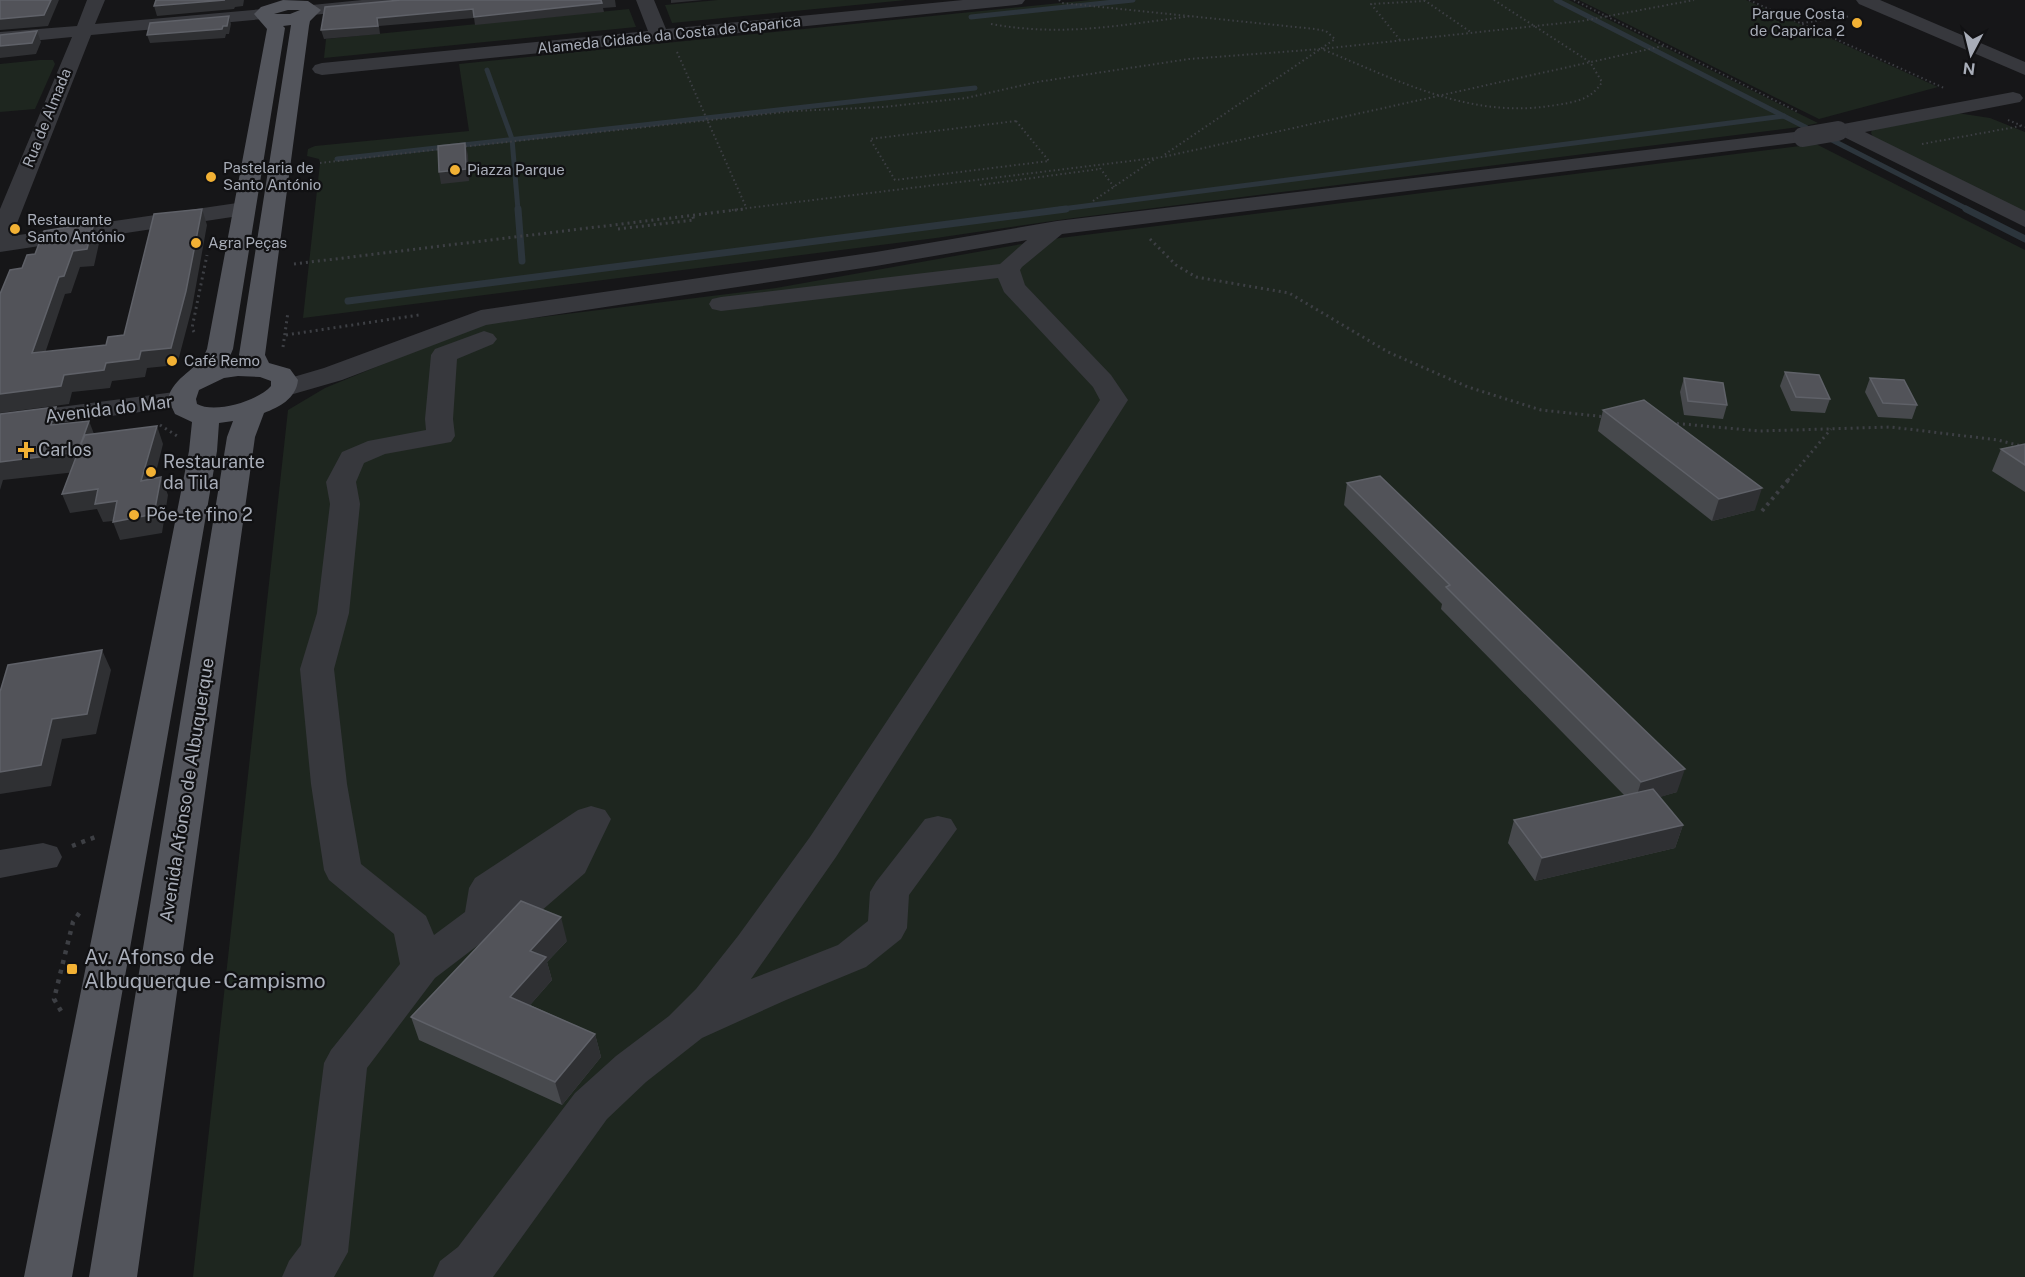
<svg xmlns="http://www.w3.org/2000/svg" width="2025" height="1277" font-family="'Public Sans',sans-serif">
	<style>
		.green { fill: #1e261f }
		.lines { fill: none; stroke-linecap: round; stroke-linejoin: round }
		.stream-far1 { stroke: #2c353c; stroke-width: 5 }
		.stream { stroke: #2c353c; stroke-width: 7 }
		.path-far3 { stroke: #3d3f44; stroke-width: 2; stroke-dasharray: 1.5 3; stroke-linecap: butt }
		.path-far2 { stroke: #3d3f44; stroke-width: 3; stroke-dasharray: 2 4; stroke-linecap: butt }
		.path-far1 { stroke: #3d3f44; stroke-width: 4; stroke-dasharray: 3 4.5; stroke-linecap: butt }
		.path { stroke: #3d3f44; stroke-width: 4.5; stroke-dasharray: 4 6; stroke-linecap: butt }
		.minor { fill: #37383d; fill-rule: evenodd }
		.major { fill: #53555c; fill-rule: evenodd }
		.minor-bridge { stroke: #37383d; stroke-width: 20 }
		.wall { fill: #47494d }
		.shaded-wall { fill: #2f3033 }
		.building { fill: #525359; stroke: #5f6168; stroke-width: 1.5 }
		.poi-dot { fill: #f2b134; stroke: #111113; stroke-width: 2 }
		.labels { text-anchor: middle; stroke-width: 4.5; stroke-linejoin: round; paint-order: stroke }
		.far-poi-label { font-size: 15px; fill: #a8adb8; stroke: #111113; text-anchor: start }
		.far-street-label { font-size: 15px; fill: #a8adb8; stroke: #111113 }
		.street-label { font-size: 18px; fill: #a8adb8; stroke: #111113 }
		.poi-label { font-size: 18px; fill: #a8adb8; stroke: #111113; text-anchor: start }
		.near-poi-label { font-size: 21px; fill: #a8adb8; stroke: #111113; text-anchor: start }
	</style>
	<rect width="100%" height="100%" fill="#161618"/>
	<g class="green">
		<path d="M 718,0 L 906,0 L 672,23 L 665,5 Z"/>
		<path d="M 1090,0 L 1569,0 L 1818,123 L 1799,127 L 1066,219 L 936,238 L 303,318 L 320,163 L 319,159 L 307,156 L 308,149 L 315,146 L 469,131 L 459,64 Z"/>
		<path d="M 1579,0 L 1746,0 L 1938,87 L 1819,119 Z"/>
		<path d="M 629,9 L 636,27 L 324,58 L 326,39 Z"/>
		<path d="M 40,60 L 53,60 L 55,64 L 35,109 L 0,112 L 0,64 Z"/>
		<path d="M 1957,113 L 1990,118 L 2025,132 L 2025,215 L 1873,137 L 1871,133 L 1872,130 Z"/>
		<path d="M 1816,144 L 2025,250 L 2025,1277 L 193,1277 L 288,410 L 325,388 L 478,325 L 776,288 L 1044,240 Z"/>
	</g>
	<g class="lines">
		<g class="stream-far1">
			<path d="M 1556,0 L 1813,131"/>
			<path d="M 971,17 L 1133,0"/>
			<path d="M 487,70 L 512,139 L 518,210"/>
			<path d="M 1826,137 L 1969,210"/>
			<path d="M 337,159 L 975,88"/>
			<path d="M 1054,210 L 1784,116"/>
		</g>
		<g class="stream">
			<path d="M 518,209 L 522,261"/>
			<path d="M 1966,209 L 2025,239"/>
			<path d="M 348,301 L 1066,209"/>
		</g>
		<g class="path-far3">
			<path d="M 1059,0 L 1062,3 L 1315,29 L 1326,31 L 1335,39 L 1164,155"/>
			<path d="M 1424,0 L 1472,33"/>
			<path d="M 1574,0 L 1798,112"/>
			<path d="M 1749,0 L 1944,88"/>
			<path d="M 1802,23 L 1851,16"/>
			<path d="M 991,24 C 1063,37 1121,25 1192,16"/>
			<path d="M 1400,40 L 1371,4 L 1425,1"/>
			<path d="M 1324,50 C 1400,81 1471,120 1556,105 C 1575,102 1591,100 1602,82 L 1590,62 L 1494,0"/>
			<path d="M 677,52 L 746,207"/>
			<path d="M 2008,120 L 2025,127"/>
			<path d="M 1016,121 L 1049,161 L 895,180 L 870,139 Z"/>
			<path d="M 1922,144 L 2021,126"/>
			<path d="M 461,147 L 794,111 L 884,107 L 966,98 L 1037,82 L 1189,59 L 1321,49 L 1582,21 L 1694,0"/>
			<path d="M 320,163 L 441,149"/>
			<path d="M 1100,168 L 1114,187"/>
			<path d="M 980,185 L 1100,169"/>
			<path d="M 1093,201 L 1156,158"/>
			<path d="M 732,210 L 1163,157 L 1663,46"/>
		</g>
		<g class="path-far2">
			<path d="M 618,229 L 694,220 L 692,214"/>
			<path d="M 1150,239 L 1176,265 L 1196,277 L 1289,293 L 1388,352 L 1468,387 L 1541,410 L 1606,417"/>
			<path d="M 294,264 L 744,209"/>
			<path d="M 194,332 L 192,328 L 207,255"/>
			<path d="M 286,335 L 419,315"/>
			<path d="M 283,347 L 288,312"/>
			<path d="M 1671,423 L 1760,431 L 1891,427 L 1998,440 L 2025,447"/>
			<path d="M 160,425 L 177,436"/>
			<path d="M 1788,480 L 1831,429"/>
		</g>
		<path class="path-far1" d="M 1762,511 L 1789,479"/>
		<g class="path">
			<path d="M 72,846 L 98,836"/>
			<path d="M 61,1011 L 54,999 L 73,922 L 80,912"/>
		</g>
		<g class="minor">
			<path d="M 87,0 L 105,0 L 95,24 L 263,9 L 269,10 L 272,14 L 269,18 L 263,19 L 91,35 L 12,236 L 244,202 L 252,204 L 255,209 L 252,214 L 0,252 L 0,209 L 72,37 L 0,44 L 0,32 L 77,26 Z"/>
			<path d="M 362,0 L 428,0 L 425,4 L 419,5 L 312,15 L 306,14 L 303,10 L 306,6 L 312,5 Z"/>
			<path d="M 636,0 L 654,0 L 666,29 L 963,0 L 1025,0 L 1022,4 L 1016,5 L 322,75 L 315,73 L 312,69 L 315,65 L 322,63 L 648,31 Z"/>
			<path d="M 1856,0 L 1880,0 L 2025,62 L 2025,75 L 1859,4 Z"/>
			<path d="M 2013,92 L 2020,94 L 2023,98 L 2020,102 L 1865,132 L 2025,211 L 2025,227 L 1842,136 L 1831,135 L 1828,131 L 1831,127 L 1838,125 Z"/>
			<path d="M 1803,131 L 1810,133 L 1813,137 L 1810,141 L 1062,234 L 1022,267 L 1020,270 L 1025,285 L 1111,375 L 1128,400 L 836,857 L 751,979 L 838,945 L 868,921 L 870,892 L 876,882 L 925,819 L 938,816 L 951,819 L 957,829 L 909,895 L 907,928 L 901,939 L 866,967 L 786,1000 L 702,1038 L 646,1082 L 607,1119 L 493,1277 L 433,1277 L 440,1261 L 458,1247 L 575,1093 L 616,1056 L 669,1016 L 696,989 L 738,936 L 810,837 L 1100,400 L 1093,387 L 1004,292 L 998,278 L 721,311 L 712,309 L 709,304 L 712,299 L 721,297 L 1000,264 L 1027,240 L 876,266 L 486,325 L 342,380 L 283,397 L 273,395 L 270,389 L 273,383 L 324,368 L 481,310 L 876,252 L 1057,221 Z"/>
			<path d="M 484,331 L 493,334 L 497,339 L 493,344 L 457,359 L 453,419 L 455,436 L 451,442 L 385,454 L 364,463 L 356,482 L 360,504 L 349,613 L 334,669 L 347,784 L 361,864 L 426,916 L 434,935 L 465,912 L 469,888 L 475,878 L 578,810 L 591,806 L 605,810 L 611,819 L 585,873 L 533,918 L 498,930 L 435,978 L 367,1068 L 348,1252 L 334,1277 L 282,1277 L 289,1261 L 301,1245 L 324,1063 L 331,1050 L 400,964 L 394,934 L 329,880 L 324,870 L 311,784 L 300,669 L 317,613 L 330,504 L 326,482 L 342,452 L 368,441 L 426,430 L 425,419 L 431,355 L 435,349 Z"/>
			<path d="M 182,391 L 192,393 L 196,399 L 192,405 L 0,431 L 0,415 Z"/>
			<path d="M 43,843 L 57,847 L 62,857 L 57,867 L 0,878 L 0,850 Z"/>
		</g>
		<path class="major" d="M 283,0 L 308,1 L 321,10 L 310,21 L 309,26 L 265,355 L 269,363 L 290,369 L 298,380 C 296,399 279,407 264,413 L 255,437 L 137,1277 L 89,1277 L 227,437 L 233,421 L 219,423 L 217,451 C 170,727 120,1002 72,1277 L 24,1277 C 78,1002 135,727 189,451 L 192,422 L 175,414 L 168,399 C 173,376 199,370 207,349 L 267,29 L 254,14 L 261,7 ZM 288,10 L 300,10 L 290,14 L 274,14 ZM 291,25 L 239,355 L 242,360 L 228,361 L 233,349 L 285,28 L 283,26 ZM 238,376 L 260,377 L 271,381 L 271,386 C 258,401 215,414 197,404 L 196,399 L 199,390 L 224,378 Z"/>
		<path class="minor-bridge" d="M 1803,137 L 1838,131"/>
	</g>
	<g class="wall">
		<path d="M 1785,372 L 1830,399 L 1825,413 L 1791,411 L 1780,386 Z"/>
		<path d="M 1684,378 L 1727,405 L 1723,419 L 1684,415 L 1680,392 Z"/>
		<path d="M 1870,378 L 1917,405 L 1912,419 L 1878,417 L 1865,392 Z"/>
		<path d="M 1603,410 L 1755,510 L 1712,521 L 1598,431 Z"/>
		<path d="M 2025,444 L 2025,492 L 1992,471 L 2001,449 Z"/>
		<path d="M 1347,483 L 1677,792 L 1659,797 L 1683,825 L 1675,848 L 1535,881 L 1508,843 L 1514,820 L 1625,796 L 1441,609 L 1442,604 L 1344,505 Z"/>
		<path d="M 567,941 L 547,962 L 552,980 L 530,1005 L 595,1034 L 601,1057 L 562,1105 L 419,1040 L 411,1017 Z"/>
	</g>
	<g class="shaded-wall">
		<path d="M 51,0 L 59,0 L 48,26 L 0,30 L 0,19 Z"/>
		<path d="M 225,0 L 244,0 L 243,6 L 235,7 L 234,9 L 157,16 L 154,6 Z"/>
		<path d="M 601,0 L 615,0 L 616,7 L 603,8 L 604,12 L 475,25 L 474,18 L 379,26 L 380,34 L 324,39 L 321,30 L 377,18 L 473,9 Z"/>
		<path d="M 671,0 L 703,0 L 671,3 Z"/>
		<path d="M 229,16 L 231,24 L 229,34 L 226,34 L 225,38 L 150,43 L 147,35 L 223,26 Z"/>
		<path d="M 37,31 L 41,42 L 36,54 L 0,58 L 0,46 Z"/>
		<path d="M 465,143 L 468,155 L 469,181 L 441,184 L 439,172 Z"/>
		<path d="M 202,209 L 207,225 L 192,308 L 177,365 L 147,368 L 145,377 L 112,381 L 110,388 L 72,392 L 69,404 L 0,413 L 0,394 L 141,351 Z"/>
		<path d="M 94,223 L 100,239 L 94,266 L 80,267 L 71,293 L 65,294 L 39,371 L 32,353 L 59,277 L 73,251 Z"/>
		<path d="M 56,407 L 63,425 L 51,425 Z"/>
		<path d="M 89,421 L 96,439 L 80,446 Z"/>
		<path d="M 157,426 L 163,444 L 149,500 L 141,481 Z"/>
		<path d="M 78,452 L 85,471 L 3,480 L 0,490 L 0,462 Z"/>
		<path d="M 161,477 L 168,495 L 162,533 L 120,540 L 113,522 L 123,520 L 103,522 L 97,509 L 70,513 L 62,494 L 98,489 L 104,503 Z"/>
		<path d="M 1762,488 L 1755,510 L 1712,521 L 1719,499 Z"/>
		<path d="M 102,650 L 111,670 L 96,734 L 62,739 L 51,786 L 0,794 L 0,772 L 52,719 Z"/>
		<path d="M 1685,769 L 1677,792 L 1634,805 L 1641,782 Z"/>
		<path d="M 1683,825 L 1675,848 L 1535,881 L 1542,858 Z"/>
		<path d="M 561,917 L 567,941 L 547,962 L 552,980 L 517,1020 L 510,997 L 530,951 Z"/>
		<path d="M 595,1034 L 601,1057 L 562,1105 L 555,1082 Z"/>
	</g>
	<g class="building">
		<path d="M 0,0 L 51,0 L 44,15 L 0,19 Z"/>
		<path d="M 156,0 L 225,0 L 154,6 Z"/>
		<path d="M 401,0 L 601,0 L 602,3 L 474,17 L 473,9 L 377,18 L 378,26 L 321,30 L 325,7 Z"/>
		<path d="M 229,16 L 227,26 L 223,26 L 222,29 L 147,35 L 150,23 Z"/>
		<path d="M 37,31 L 32,43 L 0,46 L 0,35 Z"/>
		<path d="M 465,143 L 466,169 L 439,172 L 438,146 Z"/>
		<path d="M 202,209 L 186,291 L 171,348 L 141,351 L 139,359 L 106,363 L 104,370 L 64,375 L 61,386 L 0,394 L 0,294 L 10,270 L 22,268 L 27,255 L 35,254 L 44,231 L 94,223 L 87,249 L 73,251 L 64,276 L 59,277 L 32,353 L 106,345 L 108,337 L 124,335 L 154,214 Z"/>
		<path d="M 1785,372 L 1819,375 L 1830,399 L 1796,397 Z"/>
		<path d="M 1684,378 L 1723,383 L 1727,405 L 1688,401 Z"/>
		<path d="M 1870,378 L 1904,380 L 1917,405 L 1883,403 Z"/>
		<path d="M 1644,400 L 1762,488 L 1719,499 L 1603,410 Z"/>
		<path d="M 56,407 L 51,425 L 89,421 L 80,446 L 85,435 L 157,426 L 141,481 L 161,477 L 154,514 L 113,522 L 117,501 L 95,504 L 98,489 L 62,494 L 78,452 L 0,462 L 0,414 Z"/>
		<path d="M 2025,444 L 2025,465 L 2001,449 Z"/>
		<path d="M 1380,476 L 1685,769 L 1641,782 L 1446,587 L 1450,585 L 1347,483 Z"/>
		<path d="M 102,650 L 87,714 L 52,719 L 41,765 L 0,772 L 0,692 L 8,665 Z"/>
		<path d="M 1653,789 L 1683,825 L 1542,858 L 1514,820 Z"/>
		<path d="M 521,901 L 561,917 L 530,951 L 546,957 L 510,997 L 595,1034 L 555,1082 L 411,1017 Z"/>
	</g>
	<g class="poi-dot">
		<circle cx="1857" cy="23" r="6"/>
		<circle cx="455" cy="170" r="6"/>
		<circle cx="211" cy="177" r="6"/>
		<circle cx="15" cy="229" r="6"/>
		<circle cx="196" cy="243" r="6"/>
		<circle cx="172" cy="361" r="6"/>
		<path d="M23 441h6v6h6v6h-6v6h-6v-6h-6v-6h6z"/>
		<circle cx="151" cy="472" r="6"/>
		<circle cx="134" cy="515" r="6"/>
		<rect x="66" y="963" width="12" height="12" rx="3"/>
	</g>
	<g class="labels">
		<g class="far-poi-label">
			<text x="1845" y="19" text-anchor="end">Parque Costa<tspan x="1845" dy="17">de Caparica 2</tspan></text>
			<text x="223" y="173">Pastelaria de<tspan x="223" dy="17">Santo António</tspan></text>
			<text x="467" y="175">Piazza Parque</text>
			<text x="27" y="225">Restaurante<tspan x="27" dy="17">Santo António</tspan></text>
			<text x="208" y="248">Agra Peças</text>
			<text x="184" y="366">Café Remo</text>
		</g>
		<g class="far-street-label">
			<text transform="translate(669 35) rotate(-6)" y="5">Alameda Cidade da Costa de Caparica</text>
			<text transform="translate(47 118) rotate(-68)" y="5">Rua de Almada</text>
		</g>
		<g class="street-label">
			<text transform="translate(109 409) rotate(-7)" y="6">Avenida do Mar</text>
			<text transform="translate(187 790) rotate(-81)" y="6">Avenida Afonso de Albuquerque</text>
		</g>
		<g class="poi-label">
			<text x="38" y="456">Carlos</text>
			<text x="163" y="468">Restaurante<tspan x="163" dy="21">da Tila</tspan></text>
			<text x="146" y="521">Põe-te fino 2</text>
		</g>
		<g class="near-poi-label">
			<text x="84" y="964">Av. Afonso de<tspan x="84" dy="24">Albuquerque - Campismo</tspan></text>
		</g>
	</g>
	<g transform="translate(1971 54) rotate(187)" stroke="#111113" stroke-width="4.5" paint-order="stroke">
	<path d="M0-4.5L10 22L0 15L-10 22Z" fill="#a8adb8"/>
	<text y="-9" font-size="16" font-weight="bold" text-anchor="middle" fill="#a8adb8">N</text>
	</g>
</svg>
